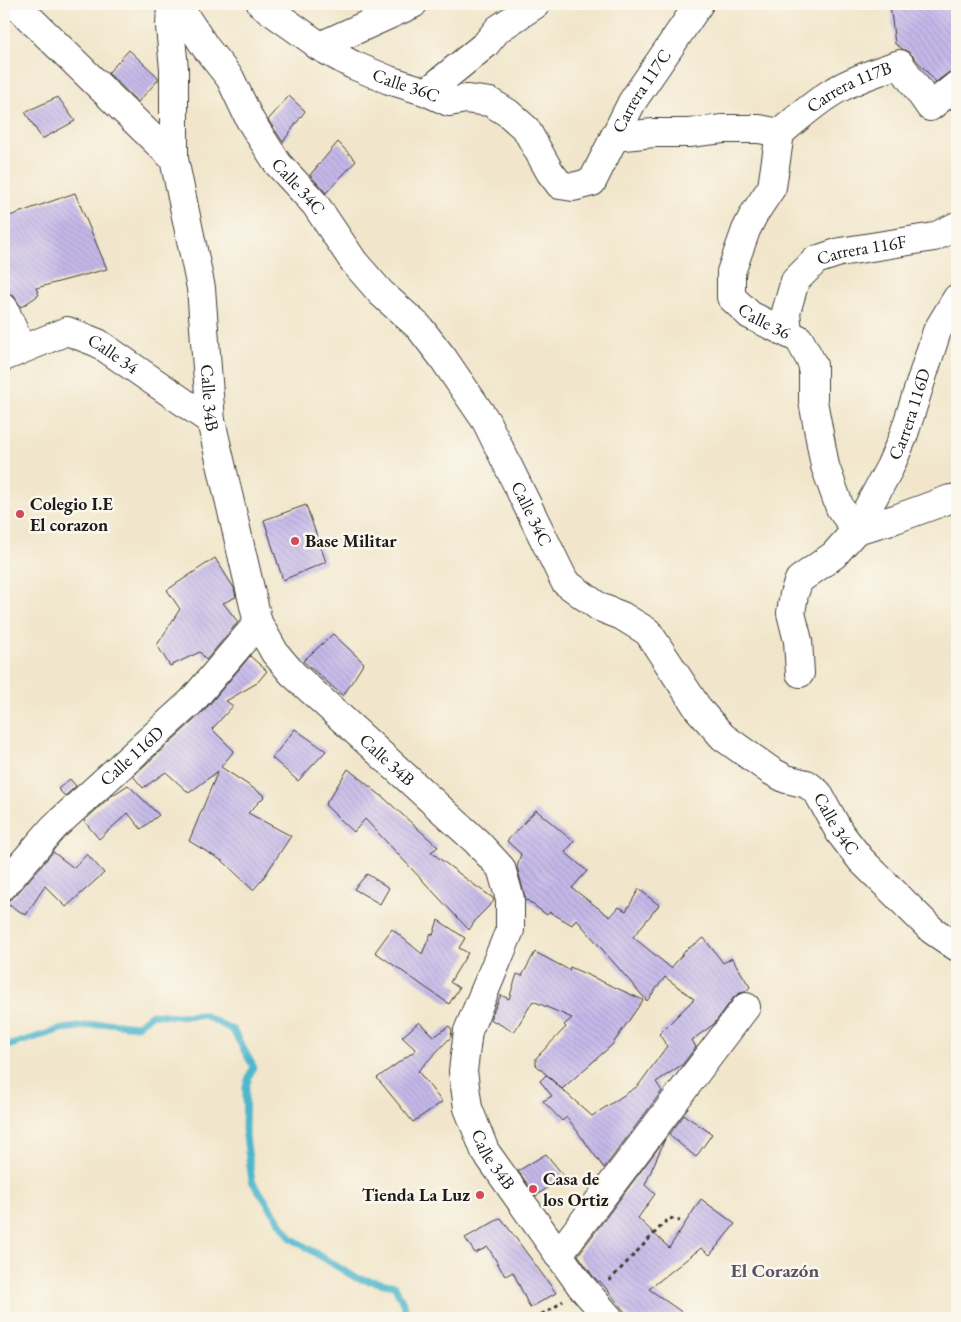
<svg xmlns="http://www.w3.org/2000/svg" width="961" height="1322" font-family="'EB Garamond',serif">
	<style>
		.lines { fill: none; stroke-linecap: round; stroke-linejoin: round }
		.stream { stroke: #4fb7cc; stroke-width: 7 }
		.building { fill: url(#building-back-hatch) }
		.minor-casing { stroke: #3c3a36; stroke-width: 30 }
		.path { stroke: #3c3a36; stroke-width: 3; stroke-dasharray: 4 4; stroke-linecap: butt }
		.minor { stroke: #fff; stroke-width: 28 }
		.poi-dot { fill: #d1495b; stroke: #fbf7ec; stroke-width: 2 }
		.labels { text-anchor: middle; stroke-width: 5; stroke-linejoin: round; paint-order: stroke }
		.street-label { font-size: 18px; fill: #1c1c1c; stroke: #fbf7ec }
		.poi-label { font-size: 18px; font-weight: bold; fill: #1c1c1c; stroke: #fbf7ec; text-anchor: start }
		.neighbourhood-label { font-size: 19px; font-weight: bold; fill: #575364; stroke: #fbf7ec }
	</style>
	<defs>
		<pattern id="building-back-hatch" width="6" height="6" patternUnits="userSpaceOnUse" patternTransform="scale(1.25)"><rect width="6" height="6" fill="#c5b8e9"/><path d="M-1 5l2 2M0 0l6 6M5-1l2 2" fill="none" stroke="#a99ec7"/></pattern>
	</defs>
	<rect width="100%" height="100%" fill="#fbf7ec"/>
	<filter id="ink" filterUnits="userSpaceOnUse"><feTurbulence type="fractalNoise" baseFrequency=".02" numOctaves="2"/><feDisplacementMap in="SourceGraphic" scale="10" xChannelSelector="R" yChannelSelector="G"/><feConvolveMatrix kernelMatrix="1 2 1 2 8 2 1 2 1" color-interpolation-filters="sRGB"/></filter>
	<filter id="wash" filterUnits="userSpaceOnUse"><feTurbulence type="fractalNoise" baseFrequency=".0096" numOctaves="4" result="noise"/><feDisplacementMap in="SourceGraphic" scale="20" xChannelSelector="R" yChannelSelector="G"/><feGaussianBlur stdDeviation="1.12" result="paint"/><feColorMatrix in="noise" values="0 0 0 0 0 0 0 0 0 0 0 0 0 0 0 0 0 1.4 0 .05"/><feComposite in="paint" operator="in"/></filter>
	<g filter="url(#wash)">
		<rect width="100%" height="100%" fill="#f1e6cb"/>
		<g class="lines">
			<path class="stream" d="M 4,1047 L 62,1029 L 109,1023 L 137,1026 L 152,1014 L 176,1016 L 204,1015 L 233,1030 L 253,1066 L 246,1086 L 245,1129 L 252,1181 L 291,1238 L 356,1278 L 395,1286 L 405,1308 L 407,1318"/>
		</g>
		<g id="blocks">
			<g class="building">
				<path d="M 890,4 L 957,4 L 957,70 L 948,73 L 936,82 L 912,55 L 895,44 Z"/>
				<path d="M 129,50 L 158,77 L 158,80 L 138,102 L 108,73 Z"/>
				<path d="M 289,96 L 305,111 L 283,142 L 268,120 Z"/>
				<path d="M 58,97 L 75,121 L 42,139 L 25,112 Z"/>
				<path d="M 338,142 L 356,161 L 326,193 L 310,175 Z"/>
				<path d="M 75,193 L 107,269 L 36,288 L 39,295 L 21,307 L 14,296 L 4,293 L 4,218 Z"/>
				<path d="M 306,505 L 326,562 L 283,580 L 264,520 Z"/>
				<path d="M 215,558 L 234,588 L 236,597 L 223,603 L 238,622 L 206,660 L 200,652 L 170,666 L 157,645 L 180,609 L 167,590 Z"/>
				<path d="M 333,634 L 364,663 L 343,696 L 303,661 Z"/>
				<path d="M 250,656 L 267,671 L 257,683 L 226,701 L 233,706 L 212,729 L 234,751 L 221,767 L 265,796 L 248,813 L 291,836 L 262,880 L 253,890 L 224,862 L 189,841 L 218,771 L 189,793 L 166,772 L 143,788 L 133,776 L 203,712 Z"/>
				<path d="M 295,729 L 326,751 L 298,781 L 272,758 Z"/>
				<path d="M 348,769 L 384,798 L 438,847 L 431,852 L 473,884 L 493,898 L 494,901 L 477,918 L 469,930 L 365,819 L 354,832 L 325,805 Z"/>
				<path d="M 70,779 L 76,786 L 65,796 L 58,789 Z"/>
				<path d="M 128,785 L 159,815 L 141,829 L 128,813 L 99,839 L 84,821 L 110,797 Z"/>
				<path d="M 536,810 L 574,842 L 565,852 L 587,871 L 572,888 L 610,917 L 619,907 L 626,911 L 639,889 L 659,905 L 633,937 L 671,968 L 687,949 L 704,938 L 723,963 L 732,958 L 750,987 L 745,992 L 740,993 L 734,997 L 714,1024 L 692,1040 L 696,1047 L 683,1064 L 656,1082 L 662,1091 L 604,1168 L 567,1117 L 562,1121 L 543,1101 L 552,1096 L 540,1081 L 546,1075 L 592,1116 L 638,1086 L 667,1046 L 659,1034 L 694,999 L 665,977 L 647,1001 L 576,919 L 572,925 L 550,912 L 547,915 L 527,900 L 526,901 L 517,867 L 521,854 L 507,841 Z"/>
				<path d="M 53,852 L 74,868 L 87,854 L 104,873 L 66,907 L 45,886 L 26,915 L 7,904 L 9,900 L 16,895 Z"/>
				<path d="M 367,874 L 389,888 L 380,904 L 354,889 Z"/>
				<path d="M 438,920 L 465,938 L 459,948 L 468,953 L 450,982 L 459,988 L 449,1004 L 375,952 L 392,929 L 422,954 L 431,933 L 433,935 Z"/>
				<path d="M 535,952 L 569,970 L 570,967 L 643,1000 L 612,1045 L 562,1089 L 536,1065 L 536,1058 L 566,1027 L 564,1025 L 572,1018 L 533,1001 L 514,1032 L 490,1019 L 501,995 L 509,999 L 517,974 L 522,976 Z"/>
				<path d="M 419,1022 L 434,1037 L 449,1026 L 452,1030 L 451,1037 L 418,1071 L 442,1102 L 413,1122 L 377,1078 L 416,1050 L 402,1037 Z"/>
				<path d="M 684,1115 L 712,1134 L 696,1157 L 669,1135 Z"/>
				<path d="M 665,1139 L 645,1185 L 655,1194 L 638,1218 L 669,1248 L 701,1199 L 735,1224 L 710,1255 L 701,1248 L 649,1289 L 690,1318 L 630,1318 L 600,1281 L 599,1282 L 593,1276 L 578,1255 Z"/>
				<path d="M 546,1154 L 564,1176 L 536,1196 L 518,1171 Z"/>
				<path d="M 501,1218 L 556,1293 L 530,1308 L 513,1272 L 505,1276 L 488,1247 L 475,1253 L 465,1238 Z"/>
			</g>
		</g>
	</g>
	<g filter="url(#ink)">
		<use href="#blocks" fill-opacity="0" stroke="#3c3a36" stroke-width="1"/>
		<g class="lines">
			<defs>
				<g id="minor">
					<path id="s1" d="M 15,4 L 174,159 L 201,288 L 211,421 L 258,623 L 275,653 L 292,673 L 477,842 L 501,868 L 510,899 L 510,930 L 468,1031 L 463,1071 L 468,1108 L 485,1151 L 581,1286 L 609,1318"/>
					<path d="M 171,4 L 170,27 L 174,69 L 174,159"/>
					<path id="s2" d="M 177,4 L 206,48 L 230,78 L 250,120 L 278,164 L 315,204 L 354,262 L 381,293 L 419,327 L 443,358 L 486,421 L 565,582 L 599,607 L 622,616 L 648,632 L 699,710 L 723,737 L 771,771 L 786,779 L 807,784 L 818,793 L 840,833 L 861,860 L 932,930 L 957,947"/>
					<path id="s3" d="M 261,4 L 320,46 L 318,46 L 353,65 L 389,80 L 427,92 L 449,102 L 466,99 L 490,102 L 508,113 L 526,129 L 550,172 L 560,185 L 573,187 L 592,182 L 632,102 L 699,4"/>
					<path d="M 320,46 L 413,4"/>
					<path d="M 427,92 L 486,44 L 498,29 L 536,4"/>
					<path id="s4" d="M 780,133 L 772,187 L 754,214 L 746,230 L 731,272 L 731,297 L 750,315 L 799,339 L 813,365 L 813,401 L 825,466 L 840,508 L 856,530 L 834,555 L 799,580 L 794,594 L 791,613 L 798,641 L 800,673"/>
					<path id="s5" d="M 780,133 C 798,118 815,102 836,90 C 856,79 878,71 900,64 L 930,107 L 957,85"/>
					<path d="M 614,137 L 654,133 L 689,133 L 723,129 L 759,129 L 780,133"/>
					<path d="M 4,308 L 21,348"/>
					<path id="s6" d="M 788,332 L 786,312 L 795,281 L 816,260 L 840,252 L 934,237 L 957,226"/>
					<path id="s7" d="M 4,357 L 67,331 L 98,343 L 211,421"/>
					<path id="s8" d="M 856,530 L 890,467 L 903,437 L 937,331 L 957,298"/>
					<path d="M 856,530 L 895,519 L 950,499 L 957,498"/>
					<path id="s9" d="M 4,885 L 53,828 L 192,701 L 258,623"/>
					<path d="M 558,1255 L 746,1007"/>
				</g>
			</defs>
			<use href="#minor" class="minor-casing"/>
			<g class="path">
				<path d="M 609,1281 L 669,1218 L 680,1221"/>
				<path d="M 534,1318 L 552,1309 L 563,1301"/>
			</g>
			<use href="#minor" class="minor"/>
		</g>
	</g>
	<g class="poi-dot">
		<circle cx="20" cy="514" r="5"/>
		<circle cx="295" cy="541" r="5"/>
		<circle cx="533" cy="1189" r="5"/>
		<circle cx="480" cy="1195" r="5"/>
	</g>
	<g class="labels">
		<g class="street-label">
			<text dy="6" stroke="none"><textPath href="#s3" startOffset="171">Calle 36C</textPath></text>
			<text dy="6" stroke="none"><textPath href="#s5" startOffset="84">Carrera 117B</textPath></text>
			<text dy="6" stroke="none"><textPath href="#s3" startOffset="506">Carrera 117C</textPath></text>
			<text dy="6" stroke="none"><textPath href="#s2" startOffset="220">Calle 34C</textPath></text>
			<text dy="6" stroke="none"><textPath href="#s6" startOffset="129">Carrera 116F</textPath></text>
			<text dy="6" stroke="none"><textPath href="#s4" startOffset="216">Calle 36</textPath></text>
			<text dy="6" stroke="none"><textPath href="#s7" startOffset="120">Calle 34</textPath></text>
			<text dy="6" stroke="none"><textPath href="#s1" startOffset="464">Calle 34B</textPath></text>
			<text dy="6" stroke="none"><textPath href="#s8" startOffset="128">Carrera 116D</textPath></text>
			<text dy="6" stroke="none"><textPath href="#s2" startOffset="625">Calle 34C</textPath></text>
			<text dy="6" stroke="none"><textPath href="#s9" startOffset="182">Calle 116D</textPath></text>
			<text dy="6" stroke="none"><textPath href="#s1" startOffset="884">Calle 34B</textPath></text>
			<text dy="6" stroke="none"><textPath href="#s2" startOffset="1075">Calle 34C</textPath></text>
			<text dy="6" stroke="none"><textPath href="#s1" startOffset="1349">Calle 34B</textPath></text>
		</g>
		<g class="poi-label">
			<text x="30" y="510">Colegio I.E<tspan x="30" dy="21">El corazon</tspan></text>
			<text x="305" y="547">Base Militar</text>
			<text x="543" y="1185">Casa de<tspan x="543" dy="21">los Ortiz</tspan></text>
			<text x="470" y="1201" text-anchor="end">Tienda La Luz</text>
		</g>
		<g class="neighbourhood-label">
			<text x="775" y="1277">El Corazón</text>
		</g>
	</g>
	<rect width="961" height="1322" fill="none" stroke="#fbf7ec" stroke-width="20"/>
</svg>
